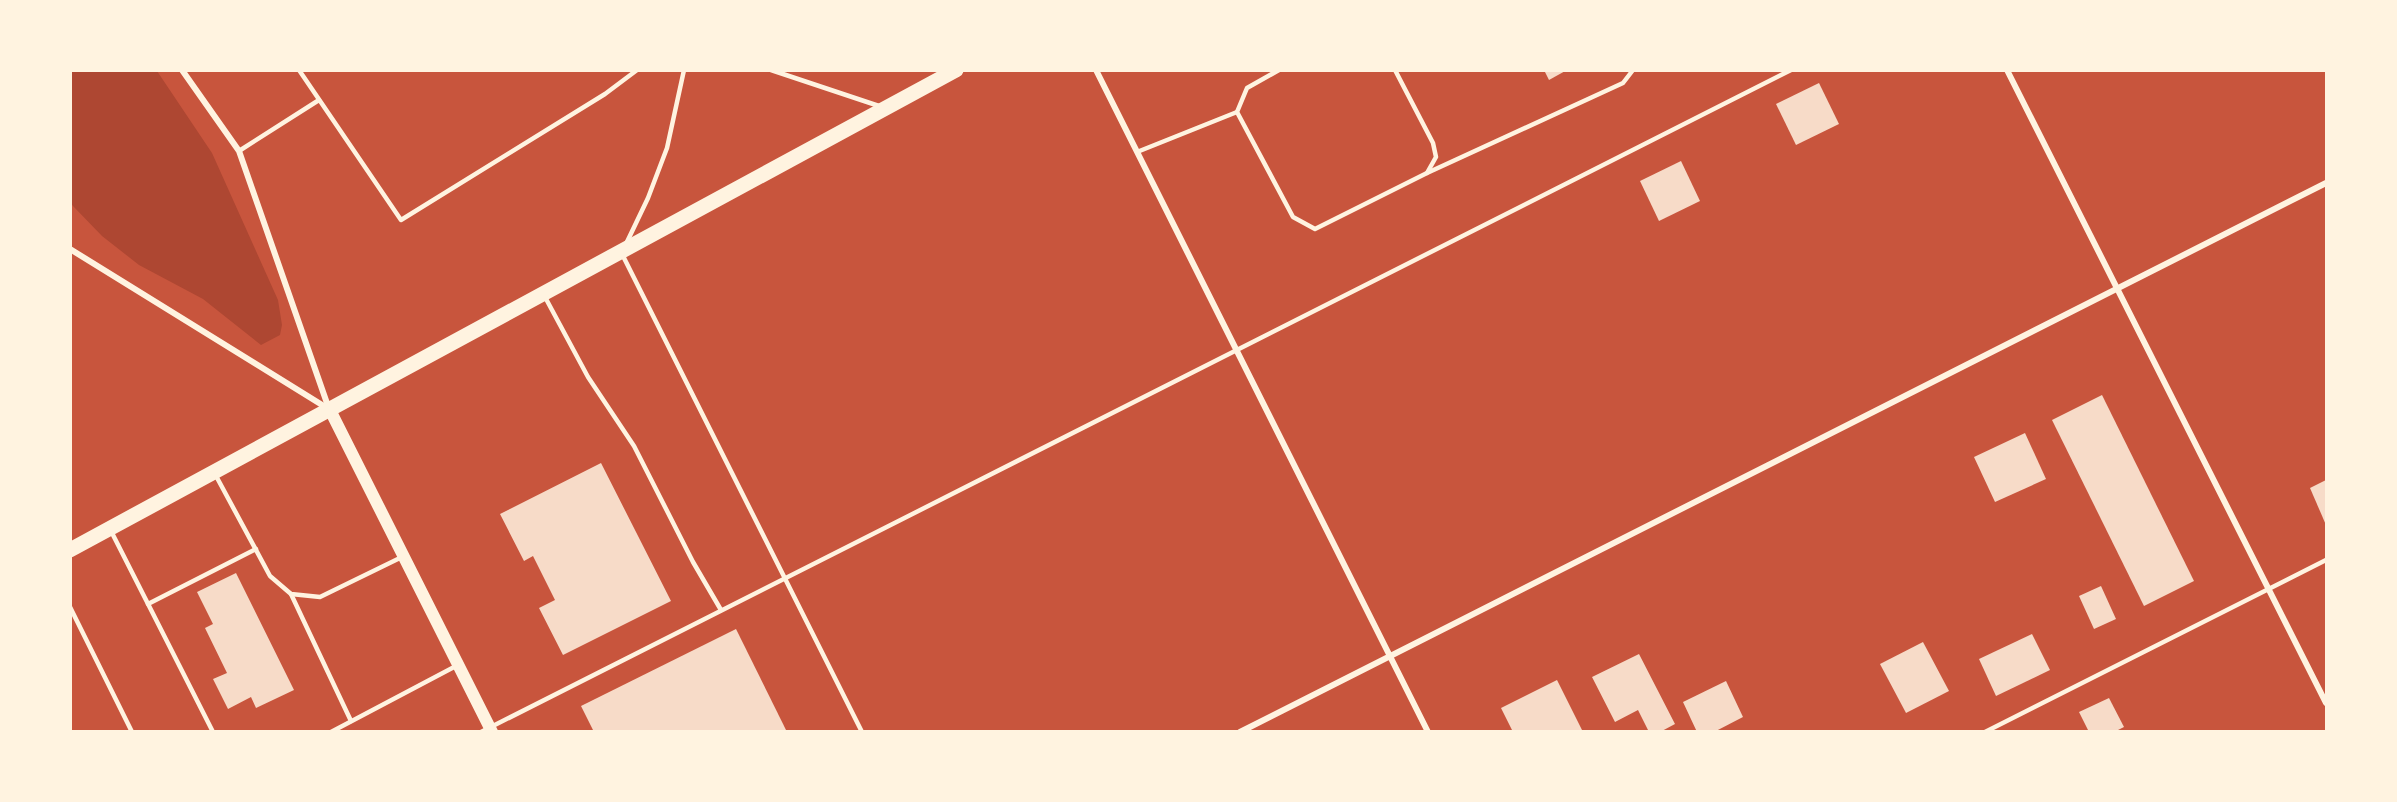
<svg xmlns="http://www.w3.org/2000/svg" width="2397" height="802" font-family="Roboto,sans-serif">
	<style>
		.green { fill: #ae4732 }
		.building { fill: #f7dbc8 }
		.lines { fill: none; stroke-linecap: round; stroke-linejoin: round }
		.service { stroke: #fff3e0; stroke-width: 4.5 }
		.minor { stroke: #fff3e0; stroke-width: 6 }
		.secondary { stroke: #fff3e0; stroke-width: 12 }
		.primary { stroke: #fff3e0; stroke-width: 15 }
	</style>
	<rect width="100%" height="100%" fill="#c8553d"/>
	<path class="green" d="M 70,71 L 157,71 L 212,153 L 278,300 L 282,325 L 280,335 L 261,345 L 203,299 L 139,265 L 102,236 L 73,206 L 70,202 Z"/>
	<g class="building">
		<path d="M 1544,70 L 1567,70 L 1549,80 Z"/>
		<path d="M 1819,83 L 1839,124 L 1796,145 L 1776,104 Z"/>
		<path d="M 1681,161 L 1700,201 L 1659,221 L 1640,181 Z"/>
		<path d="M 2102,395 L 2194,581 L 2144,606 L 2052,420 Z"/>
		<path d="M 2025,433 L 2046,479 L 1995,502 L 1974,457 Z"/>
		<path d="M 601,463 L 671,601 L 563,655 L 539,608 L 555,600 L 533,556 L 524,561 L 500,514 Z"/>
		<path d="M 2326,480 L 2326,525 L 2310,488 Z"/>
		<path d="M 236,573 L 294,690 L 256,708 L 251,697 L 228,709 L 213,679 L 227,673 L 205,628 L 213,624 L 197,592 Z"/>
		<path d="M 2101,586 L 2116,619 L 2094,629 L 2079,596 Z"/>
		<path d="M 736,629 L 787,732 L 594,732 L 581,706 Z"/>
		<path d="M 2032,634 L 2050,670 L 1996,696 L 1979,659 Z"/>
		<path d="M 1923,642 L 1949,691 L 1906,713 L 1880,664 Z"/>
		<path d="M 1639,654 L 1675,724 L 1660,732 L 1649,732 L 1638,710 L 1615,722 L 1592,677 Z"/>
		<path d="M 1557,680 L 1583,732 L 1513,732 L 1501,708 Z"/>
		<path d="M 1726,681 L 1743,717 L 1714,732 L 1697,732 L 1683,702 Z"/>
		<path d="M 2109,698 L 2124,727 L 2114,732 L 2089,732 L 2079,712 Z"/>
	</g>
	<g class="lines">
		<g class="service">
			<path d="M 299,70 L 401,220 L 605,94 L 637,70"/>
			<path d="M 771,70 L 879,106"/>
			<path d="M 1279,70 L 1247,88 L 1237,112 L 1293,217 L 1315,229 L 1427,173 L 1436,157 L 1433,143 L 1395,70"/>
			<path d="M 239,151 L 319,100"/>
			<path d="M 1137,152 L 1237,112"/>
			<path d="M 1427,173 L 1623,83 L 1633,70"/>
			<path d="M 626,244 L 648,198 L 667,148 L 684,70"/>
			<path d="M 622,254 L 862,732"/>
			<path d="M 545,297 L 588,377 L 634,446 L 693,562 L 721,610"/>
			<path d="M 215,474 L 270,576 L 291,594 L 320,597 L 402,557"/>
			<path d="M 111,531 L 213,732"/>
			<path d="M 291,594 L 351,721"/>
			<path d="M 148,604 L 256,549"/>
			<path d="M 70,607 L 132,732"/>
			<path d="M 331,732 L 456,666"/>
			<path d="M 481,732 L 1791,70"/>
			<path d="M 1985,732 L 2326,560"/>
		</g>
		<g class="minor">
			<path d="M 182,70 L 239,151 L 329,409"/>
			<path d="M 1096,70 L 1428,732"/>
			<path d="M 2007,70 L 2326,703"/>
			<path d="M 70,249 L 327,408"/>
			<path d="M 1240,732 L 2326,183"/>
		</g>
		<path class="secondary" d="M 330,410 L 492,732"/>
		<path class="primary" d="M 70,550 L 956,70"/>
	</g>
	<rect width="2397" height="802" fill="none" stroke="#fff3e0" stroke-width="144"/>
</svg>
